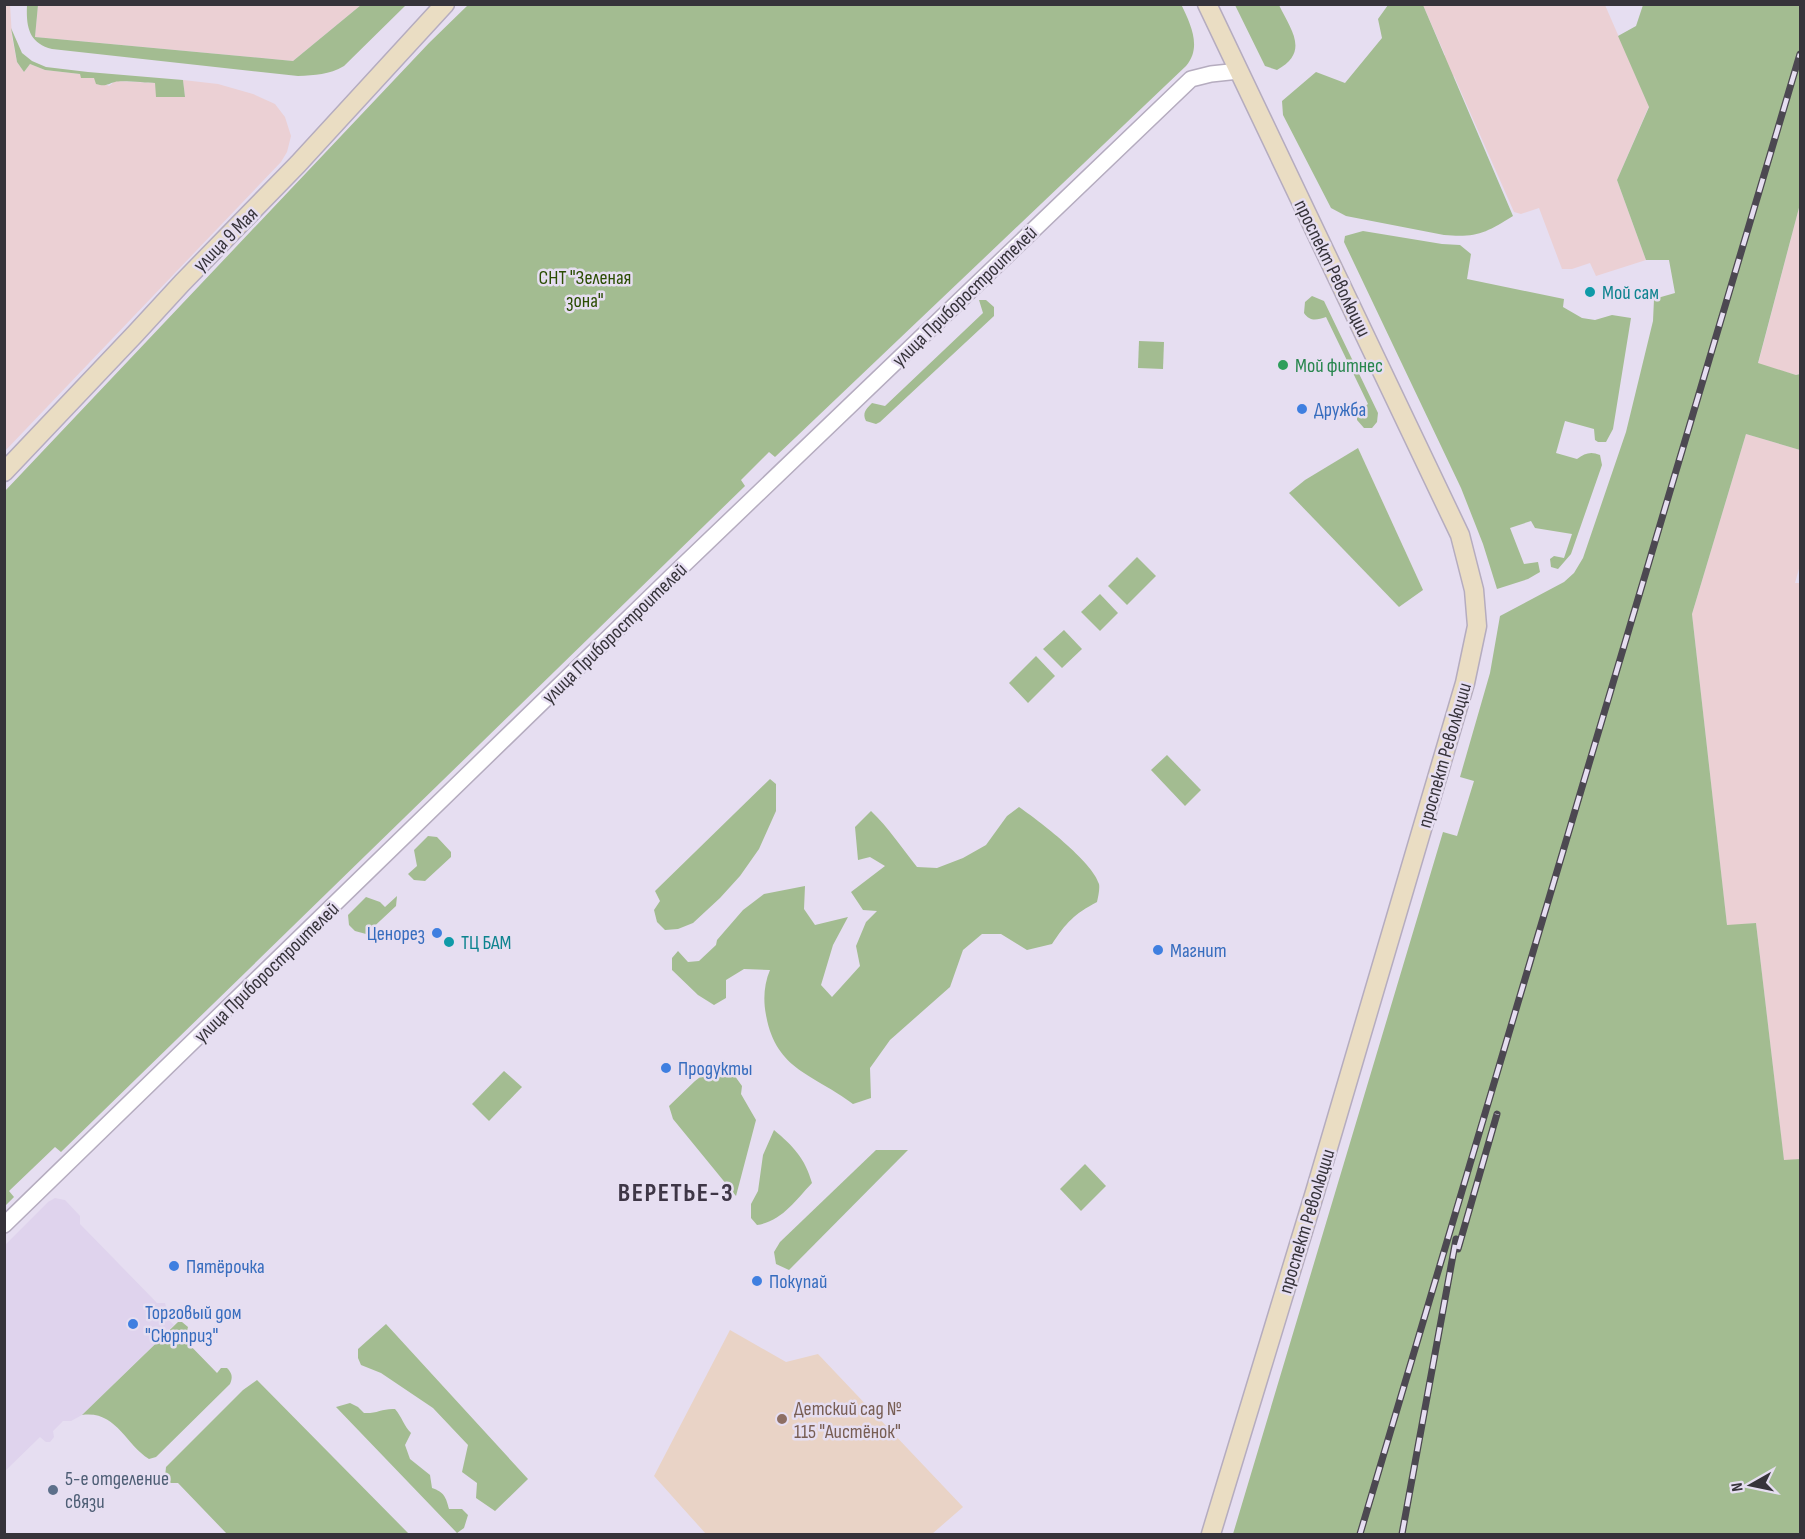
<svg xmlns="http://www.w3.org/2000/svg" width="1805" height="1539" font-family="'Sofia Sans Condensed',sans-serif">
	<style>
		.built { fill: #dfd3ed }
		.industrial { fill: #ebd0d4 }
		.education { fill: #e9d3c6 }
		.green { fill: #a3bc91 }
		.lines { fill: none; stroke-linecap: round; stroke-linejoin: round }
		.tertiary-casing { stroke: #b5acbf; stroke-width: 18 }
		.secondary-casing { stroke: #b5acbf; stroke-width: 21 }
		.tertiary { stroke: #fff; stroke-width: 15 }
		.secondary { stroke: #eaddc3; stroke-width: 18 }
		.rail-casing { stroke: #4c4851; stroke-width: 7 }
		.rail { stroke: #e6def1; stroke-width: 4.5; stroke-dasharray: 14; stroke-linecap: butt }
		.culture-dot { fill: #0f9aa8; stroke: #e6def1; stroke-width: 2 }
		.leisure-dot { fill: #2e9e5b; stroke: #e6def1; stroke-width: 2 }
		.shop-dot { fill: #3f7fe0; stroke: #e6def1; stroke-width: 2 }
		.education-dot { fill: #8d6e63; stroke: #e6def1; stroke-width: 2 }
		.service-dot { fill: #5c6f8a; stroke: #e6def1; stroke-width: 2 }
		.labels { text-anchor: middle; stroke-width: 5; stroke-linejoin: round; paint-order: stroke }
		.street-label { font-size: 20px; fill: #36333a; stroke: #e6def1 }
		.park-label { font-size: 20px; fill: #2b4d03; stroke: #e6def1 }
		.culture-label { font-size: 20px; fill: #0d838f; stroke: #e6def1; text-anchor: start }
		.leisure-label { font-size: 20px; fill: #27864d; stroke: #e6def1; text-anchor: start }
		.shop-label { font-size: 20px; fill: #366cbe; stroke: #e6def1; text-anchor: start }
		.education-label { font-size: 20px; fill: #785e54; stroke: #e6def1; text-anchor: start }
		.service-label { font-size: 20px; fill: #4e5e75; stroke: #e6def1; text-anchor: start }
		.district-label { font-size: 26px; font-weight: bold; letter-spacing: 1.5px; fill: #3e3646; stroke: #e6def1 }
	</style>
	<rect width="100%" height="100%" fill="#e6def1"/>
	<path class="built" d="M 55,1198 L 65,1200 L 80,1216 L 80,1224 L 157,1303 L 165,1303 L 167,1310 L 165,1316 L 174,1325 L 82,1415 L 71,1421 L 63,1421 L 53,1431 L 54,1437 L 50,1442 L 46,1442 L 40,1437 L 5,1471 L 5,1245 L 48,1202 Z"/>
	<g class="industrial">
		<path d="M 10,4 L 12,37 L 17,62 L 24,72 L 30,64 L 45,70 L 80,74 L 82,78 L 94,78 L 109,86 L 115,81 L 156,83 L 156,96 L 185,97 L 183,80 L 218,84 L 253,94 L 275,104 L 285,117 L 291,136 L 287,152 L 281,162 L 5,451 L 4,5 Z"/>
		<path d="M 38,5 L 361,5 L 293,61 L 35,37 Z"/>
		<path d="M 1423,5 L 1605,5 L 1649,106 L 1617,180 L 1646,260 L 1596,276 L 1590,263 L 1572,269 L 1562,269 L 1539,208 L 1521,214 L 1514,212 L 1454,76 L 1449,78 L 1440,57 L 1445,55 Z"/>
		<path d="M 1800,204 L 1800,374 L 1796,375 L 1758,364 Z"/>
		<path d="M 1746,434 L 1800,450 L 1800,565 L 1795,583 L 1800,583 L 1800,1159 L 1784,1161 L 1756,923 L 1727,926 L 1692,614 Z"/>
	</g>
	<path class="education" d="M 730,1330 L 786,1362 L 818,1354 L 963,1507 L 932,1534 L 706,1534 L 654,1476 Z"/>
	<g class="green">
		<path d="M 1181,4 C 1191,25 1202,47 1186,66 L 775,457 L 769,452 L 741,480 L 745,486 L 61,1152 L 55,1147 L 9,1191 L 14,1197 L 5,1206 L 5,491 L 429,43 L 468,5 Z"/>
		<path d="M 27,5 L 38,5 L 35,37 L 293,61 L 361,5 L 406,5 L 344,66 C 329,75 315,75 298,76 L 52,49 C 29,43 26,27 27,5 Z"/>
		<path d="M 1235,5 L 1279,5 C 1291,30 1310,52 1277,70 L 1265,66 Z"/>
		<path d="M 1388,5 L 1423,5 L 1513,216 C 1486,233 1476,238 1444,235 L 1346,216 L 1331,208 L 1283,115 L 1282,101 L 1316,72 L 1345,83 L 1382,38 L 1378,19 Z"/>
		<path d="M 1643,5 L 1800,5 L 1800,204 L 1758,363 L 1796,375 L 1800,374 L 1800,450 L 1746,434 L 1692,614 L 1727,925 L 1756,923 L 1784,1160 L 1800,1159 L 1800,1534 L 1233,1534 L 1443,832 L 1457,836 L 1474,781 L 1460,777 L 1490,673 L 1500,616 L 1564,582 L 1574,573 L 1583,558 L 1626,432 L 1653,321 L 1654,299 L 1675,293 L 1669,260 L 1646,260 L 1617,180 L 1649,107 L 1618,36 L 1636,26 Z"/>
		<path d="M 11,28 L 22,53 L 32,61 L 46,67 L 88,72 L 183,80 L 185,97 L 156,97 L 155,83 C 147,83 121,80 115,82 C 107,84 106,87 96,84 L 94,78 L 81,78 L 80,74 L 45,70 L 30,64 L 24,72 L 17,62 Z"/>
		<path d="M 1363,231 L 1442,244 L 1460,245 L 1471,254 L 1467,279 L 1564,299 L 1563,307 L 1582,318 L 1595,320 L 1612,315 L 1631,318 L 1613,429 L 1606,442 L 1598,442 L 1595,440 L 1594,429 L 1565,421 L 1556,453 L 1577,459 C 1585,453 1591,451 1600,455 L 1602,465 L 1571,554 L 1558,569 L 1551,567 L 1550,559 L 1554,556 L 1564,558 L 1572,534 L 1535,528 L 1531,521 L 1510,528 L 1524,564 L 1538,562 L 1540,572 L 1528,579 L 1497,589 L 1483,544 L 1461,488 L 1344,242 L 1345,236 Z"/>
		<path d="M 1312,296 L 1324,301 L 1378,413 L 1377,422 L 1372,428 L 1364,428 L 1357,420 L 1357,412 L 1368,404 L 1326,317 C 1317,320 1310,322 1304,313 L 1305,302 Z"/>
		<path d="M 979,300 L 986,300 L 994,307 L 994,316 L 880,422 L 876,424 L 866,421 C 862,413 866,409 872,403 L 885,406 L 983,313 Z"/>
		<path d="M 1139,341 L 1164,342 L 1163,369 L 1138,368 Z"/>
		<path d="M 1358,448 L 1423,590 L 1399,607 L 1289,493 L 1305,480 Z"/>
		<path d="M 1137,557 L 1156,576 L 1127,605 L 1108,586 Z"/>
		<path d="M 1100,594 L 1118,613 L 1100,631 L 1081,612 Z"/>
		<path d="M 1064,630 L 1082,649 L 1062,668 L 1043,649 Z"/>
		<path d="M 1036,656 L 1055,676 L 1028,703 L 1009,683 Z"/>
		<path d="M 1167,755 L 1201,790 L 1185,806 L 1151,770 Z"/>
		<path d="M 770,779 L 776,784 L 776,811 L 759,849 L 740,876 L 720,898 L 693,923 L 678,929 L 665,930 L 657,922 L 654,910 L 660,901 L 655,891 Z"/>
		<path d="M 1019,807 C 1038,820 1093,862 1099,884 C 1100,889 1098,897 1097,902 C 1074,914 1066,923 1052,944 L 1027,950 L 1001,934 L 982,934 L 963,950 L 950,987 L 890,1040 L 870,1068 L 871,1098 L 853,1104 C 814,1074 776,1071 766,1015 C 763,1000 764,984 770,970 L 744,969 L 726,980 L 726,998 L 714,1005 L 698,995 L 672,970 L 672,958 L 678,951 L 688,962 L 699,961 L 716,945 L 717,940 L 743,910 L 764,894 L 805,886 L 804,909 L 815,925 L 848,917 L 833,945 L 821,985 L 832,997 L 860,966 L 856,946 L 866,922 L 877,911 L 863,910 L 851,892 L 885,866 L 870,857 L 858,860 L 855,827 L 871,811 C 888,827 902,848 917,867 L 937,868 L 963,858 L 986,845 L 1007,816 Z"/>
		<path d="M 428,836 L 437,837 L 451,852 L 451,857 L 425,881 L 414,880 L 408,874 L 417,866 L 414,850 Z"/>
		<path d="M 397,896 L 396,906 L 366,934 L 355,931 L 349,925 L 348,915 L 366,897 L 380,902 L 385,907 Z"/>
		<path d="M 717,1064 L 727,1065 L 742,1086 L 741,1094 L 756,1120 L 736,1196 L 673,1119 L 669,1106 L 695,1081 Z"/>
		<path d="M 504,1071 L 522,1087 L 489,1121 L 472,1104 Z"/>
		<path d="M 774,1130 C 793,1146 805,1158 812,1183 C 795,1201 782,1221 757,1225 L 751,1218 L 751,1204 L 758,1191 L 763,1155 Z"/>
		<path d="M 876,1150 L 908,1150 L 789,1270 L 776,1264 L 774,1252 L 780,1242 Z"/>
		<path d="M 1085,1164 L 1106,1186 L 1081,1211 L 1060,1189 Z"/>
		<path d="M 178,1322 L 182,1322 L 188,1327 L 187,1331 L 182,1337 L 217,1373 L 221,1368 L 227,1368 C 232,1373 233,1377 230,1384 L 156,1457 L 149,1459 C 125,1444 116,1410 82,1415 Z"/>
		<path d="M 386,1324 L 528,1479 L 495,1511 L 476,1498 L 477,1483 L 462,1472 L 468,1445 L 433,1408 L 381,1373 L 361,1365 L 358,1358 L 358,1349 Z"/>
		<path d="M 257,1380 L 409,1534 L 227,1534 L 178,1483 L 170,1483 L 165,1477 L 166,1467 L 243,1390 Z"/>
		<path d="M 350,1403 L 358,1407 L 364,1413 C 376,1414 383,1408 395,1409 C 402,1417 404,1426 411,1433 L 405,1445 L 410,1459 L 430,1475 L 432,1488 C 444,1492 446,1497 449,1509 L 462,1509 L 468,1515 L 464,1528 L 457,1533 L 336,1407 Z"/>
	</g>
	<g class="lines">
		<defs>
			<path id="tertiary" d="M 4,1225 L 672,576 L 1191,79 L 1211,74 L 1239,71"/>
			<g id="secondary">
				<path d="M 1207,4 L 1460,535 L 1474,590 L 1477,626 L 1465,683 L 1315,1192 L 1211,1534"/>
				<path d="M 4,472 L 136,333 L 182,283 L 298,164 L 445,4"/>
			</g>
		</defs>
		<use href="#tertiary" class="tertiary-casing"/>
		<use href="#secondary" class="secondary-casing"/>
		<use href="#tertiary" class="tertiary"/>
		<use href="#secondary" class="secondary"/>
		<defs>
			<g id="rail">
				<path d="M 1458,1249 L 1497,1114"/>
				<path d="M 1360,1534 L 1800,54"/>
				<path d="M 1402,1534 L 1456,1239"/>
			</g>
		</defs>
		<use href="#rail" class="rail-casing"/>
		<use href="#rail" class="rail"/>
	</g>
	<g class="culture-dot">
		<circle cx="1590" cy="292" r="6"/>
		<circle cx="449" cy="942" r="6"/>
	</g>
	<circle class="leisure-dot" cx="1283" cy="365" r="6"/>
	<g class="shop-dot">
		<circle cx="1302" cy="409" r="6"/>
		<circle cx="437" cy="933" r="6"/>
		<circle cx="1158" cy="950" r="6"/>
		<circle cx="666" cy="1068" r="6"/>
		<circle cx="174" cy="1266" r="6"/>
		<circle cx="757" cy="1281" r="6"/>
		<circle cx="133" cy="1324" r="6"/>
	</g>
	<circle class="education-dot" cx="782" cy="1419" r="6"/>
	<circle class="service-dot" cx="53" cy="1490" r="6"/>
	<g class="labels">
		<g class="street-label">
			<text transform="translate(225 239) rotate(-45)" y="7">улица 9 Мая</text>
			<text transform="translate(1333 268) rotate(64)" y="7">проспект Революции</text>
			<text transform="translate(964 296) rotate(-44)" y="7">улица Приборостроителей</text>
			<text transform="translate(614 633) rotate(-44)" y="7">улица Приборостроителей</text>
			<text transform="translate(1444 755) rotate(-74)" y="7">проспект Революции</text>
			<text transform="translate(266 972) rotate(-44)" y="7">улица Приборостроителей</text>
			<text transform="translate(1306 1221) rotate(-73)" y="7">проспект Революции</text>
		</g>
		<g class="park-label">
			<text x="585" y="284">СНТ "Зеленая<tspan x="585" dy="23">зона"</tspan></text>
		</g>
		<g class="culture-label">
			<text x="1602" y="299">Мой сам</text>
			<text x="461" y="949">ТЦ БАМ</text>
		</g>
		<g class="leisure-label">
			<text x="1295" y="372">Мой фитнес</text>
		</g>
		<g class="shop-label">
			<text x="1314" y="416">Дружба</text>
			<text x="425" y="940" text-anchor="end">Ценорез</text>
			<text x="1170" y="957">Магнит</text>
			<text x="678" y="1075">Продукты</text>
			<text x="186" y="1273">Пятёрочка</text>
			<text x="769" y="1288">Покупай</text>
			<text x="145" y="1319">Торговый дом<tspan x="145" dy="23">"Сюрприз"</tspan></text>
		</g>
		<g class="education-label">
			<text x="794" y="1415">Детский сад №<tspan x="794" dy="23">115 "Аистёнок"</tspan></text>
		</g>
		<g class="service-label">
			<text x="65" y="1485">5-е отделение<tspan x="65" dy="23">связи</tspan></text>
		</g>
		<g class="district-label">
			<text x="676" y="1201">ВЕРЕТЬЕ-3</text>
		</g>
	</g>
	<rect width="1805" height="1539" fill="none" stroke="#36333a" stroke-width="12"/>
	<g transform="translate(1751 1485) rotate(261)" stroke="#e6def1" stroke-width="4.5" paint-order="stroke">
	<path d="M0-4.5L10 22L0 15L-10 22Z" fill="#36333a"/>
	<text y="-9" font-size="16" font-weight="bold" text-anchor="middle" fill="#36333a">N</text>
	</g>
</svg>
